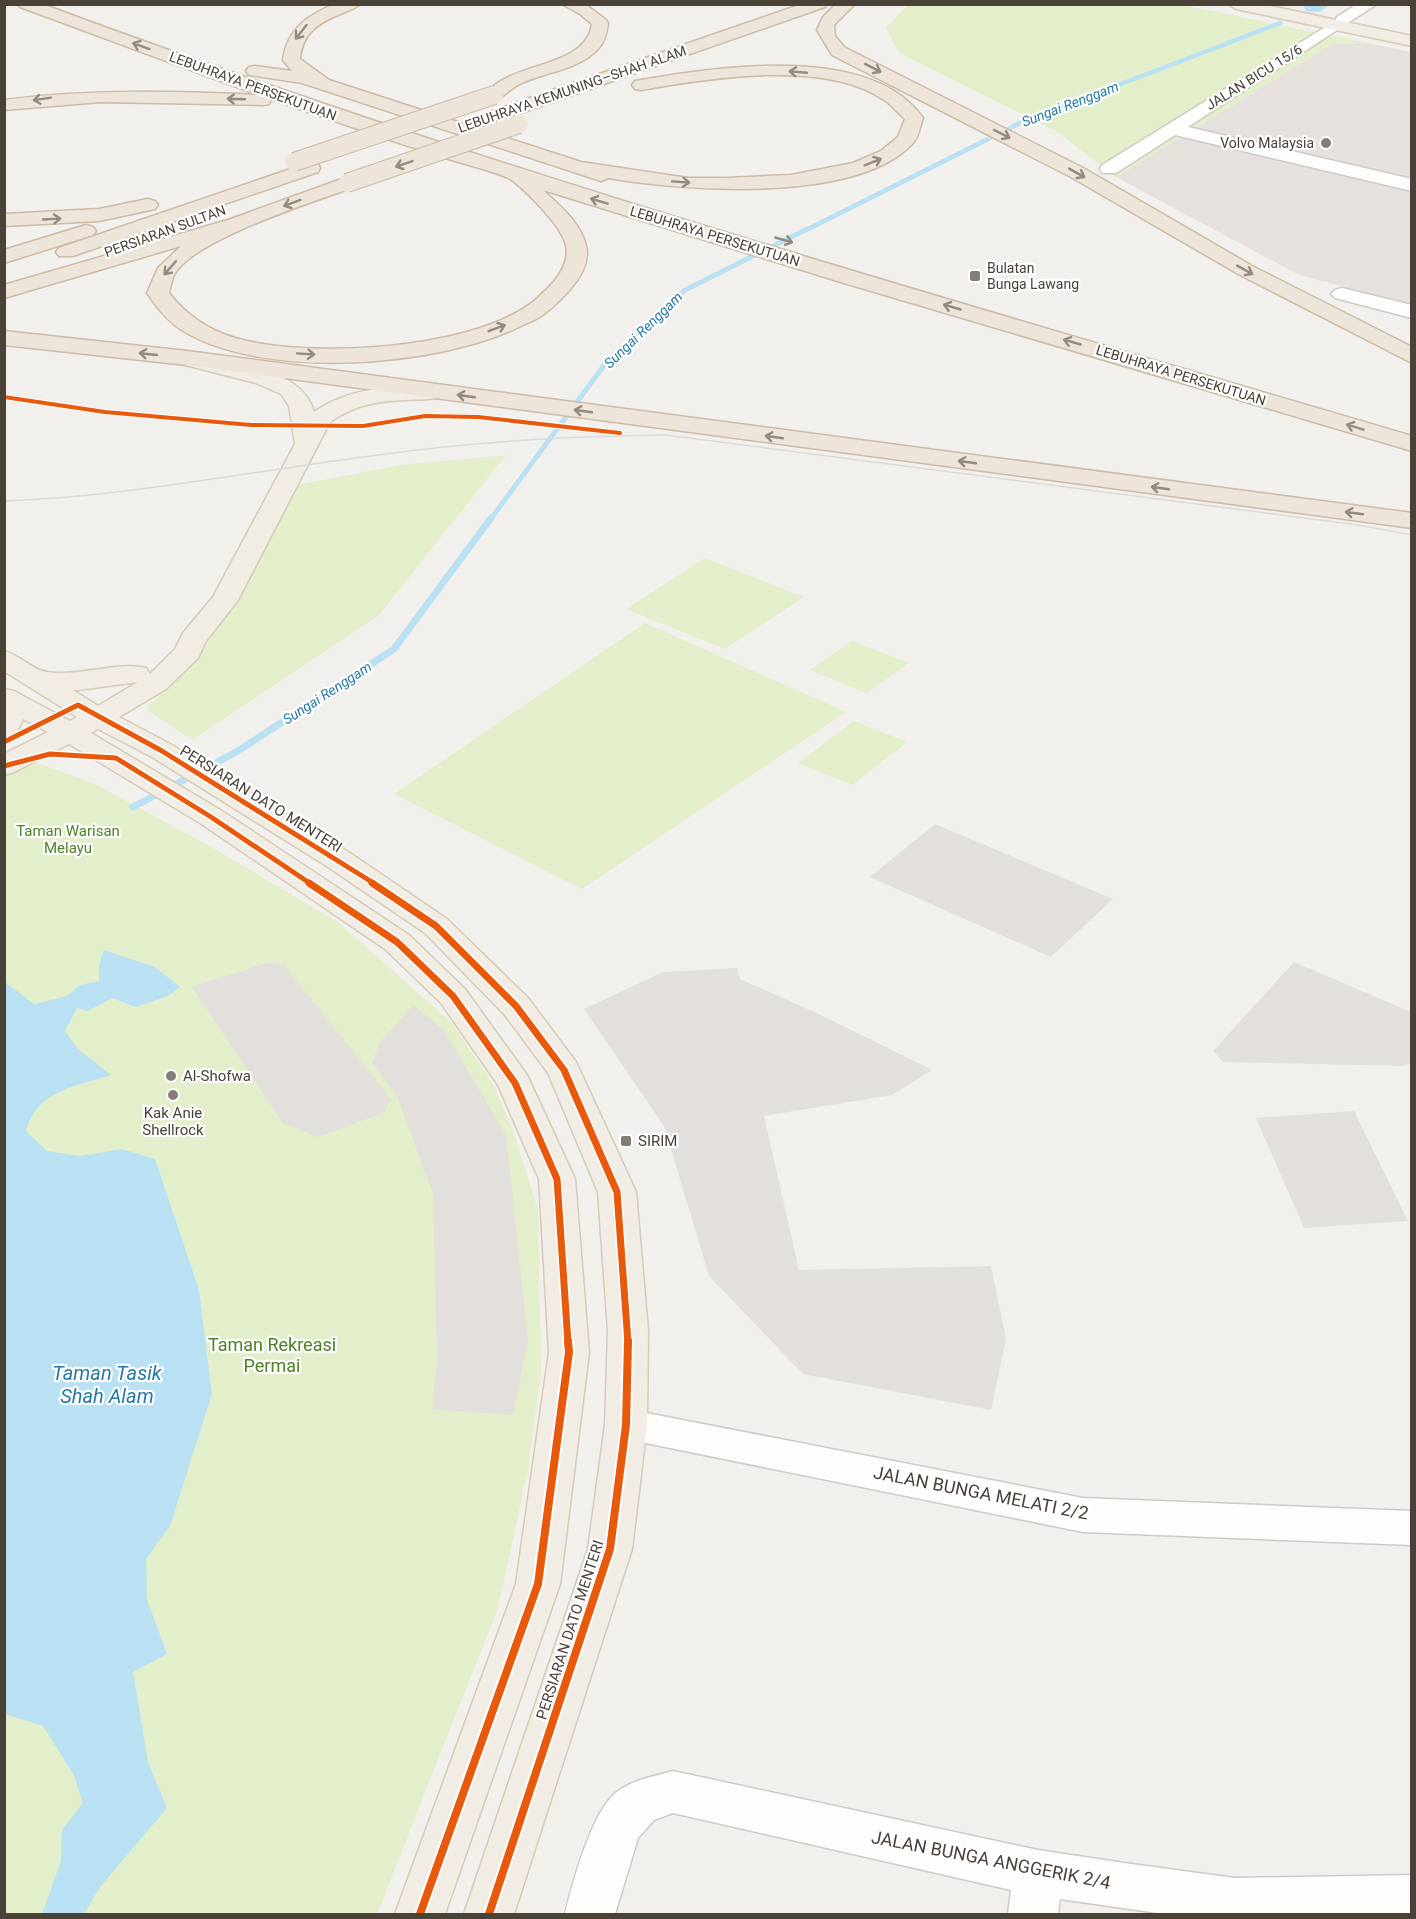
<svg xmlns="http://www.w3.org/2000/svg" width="1416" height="1919" font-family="Roboto,sans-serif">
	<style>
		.industrial { fill: #e6e1dd }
		.green { fill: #e3eeca }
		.parking { fill: #e2dfdc }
		.water { fill: #bae1f3 }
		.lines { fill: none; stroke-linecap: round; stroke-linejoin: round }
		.stream-far2 { stroke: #bae1f3; stroke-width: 4.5 }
		.stream-far1 { stroke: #bae1f3; stroke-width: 5 }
		.stream { stroke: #bae1f3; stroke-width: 7 }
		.river { fill: #bae1f3; fill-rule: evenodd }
		.minor-casing { stroke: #cecbc6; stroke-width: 3 }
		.major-casing { stroke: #d5cbb8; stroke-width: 3 }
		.highway-casing { stroke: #ccbba6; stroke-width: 3 }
		.minor { fill: #fdfdfc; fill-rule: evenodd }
		.major { fill: #f2ede4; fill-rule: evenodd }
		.highway { fill: #ede5d9; fill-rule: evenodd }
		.tram { stroke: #dadad9; stroke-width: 1.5 }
		.highway-bridge-casing { stroke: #ccbba6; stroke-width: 20; stroke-linecap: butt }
		.highway-bridge { stroke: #ede5d9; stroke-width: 18 }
		.cycleway-far3-casing { stroke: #fff; stroke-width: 6 }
		.cycleway-far2-casing { stroke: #fff; stroke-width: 8 }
		.cycleway-far1-casing { stroke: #fff; stroke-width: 10 }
		.cycleway-casing { stroke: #fff; stroke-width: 12 }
		.cycleway-far3 { stroke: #e8590c; stroke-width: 4 }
		.cycleway-far2 { stroke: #e8590c; stroke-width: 5 }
		.cycleway-far1 { stroke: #e8590c; stroke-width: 7 }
		.cycleway { stroke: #e8590c; stroke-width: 8 }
		.oneway { stroke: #938b80 }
		.poi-dot { fill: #857e76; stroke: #fff; stroke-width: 2 }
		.labels { text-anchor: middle; stroke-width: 4.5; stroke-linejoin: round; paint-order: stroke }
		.far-street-label { font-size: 14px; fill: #4a4137; stroke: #fff }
		.far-water-label { font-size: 14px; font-style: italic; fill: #2479a5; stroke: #fff }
		.far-poi-label { font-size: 14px; fill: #4a4137; stroke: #fff; text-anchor: end }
		.street-label { font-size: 15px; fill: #4a4137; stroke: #fff }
		.park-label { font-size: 15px; fill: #4f8125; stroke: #fff }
		.poi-label { font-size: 15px; fill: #4a4137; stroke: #fff; text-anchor: start }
		.near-park-label { font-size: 18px; fill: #4f8125; stroke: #fff }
		.near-street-label { font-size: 18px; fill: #4a4137; stroke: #fff }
		.near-water-label { font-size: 20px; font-style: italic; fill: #2479a5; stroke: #fff }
	</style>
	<rect width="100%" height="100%" fill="#f2f0ec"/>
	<path class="industrial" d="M 1332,44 L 1373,44 L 1411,52 L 1411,304 L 1299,275 L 1116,177 Z"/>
	<g class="green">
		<path d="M 1178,4 L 1373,44 L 1332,44 L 1116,177 L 1056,131 L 899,53 L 886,28 L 907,6 L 917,5 Z"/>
		<path d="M 506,455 L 379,615 L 192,740 L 146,709 L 207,645 L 297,485 L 401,465 Z"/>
		<path d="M 705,558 L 804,597 L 725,649 L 626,609 Z"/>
		<path d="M 645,623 L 846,712 L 582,889 L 394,794 Z"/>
		<path d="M 852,641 L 909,663 L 867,693 L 810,670 Z"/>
		<path d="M 854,721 L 907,742 L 852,785 L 798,763 Z"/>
		<path d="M 37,763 L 93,783 L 213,848 L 339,923 L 452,1023 L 494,1086 L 513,1131 L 538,1210 L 541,1371 L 528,1470 L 498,1608 L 377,1914 L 5,1914 L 4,776 Z"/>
	</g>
	<g class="parking">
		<path d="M 935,824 L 1113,899 L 1051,957 L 870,877 Z"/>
		<path d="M 1294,962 L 1411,1012 L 1411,1063 L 1402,1066 L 1223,1062 L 1213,1051 Z"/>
		<path d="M 267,963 L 284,965 L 391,1099 L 385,1112 L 318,1137 L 283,1123 L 192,987 Z"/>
		<path d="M 737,968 L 740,979 L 819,1014 L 932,1070 L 892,1095 L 764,1116 L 799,1270 L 991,1266 L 1006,1339 L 991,1410 L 803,1374 L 709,1276 L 664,1126 L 584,1009 L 663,972 Z"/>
		<path d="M 413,1005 L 443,1029 L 506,1135 L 528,1340 L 513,1415 L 432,1409 L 437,1361 L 433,1194 L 397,1096 L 372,1063 L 380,1042 Z"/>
		<path d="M 1354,1111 L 1408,1221 L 1304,1228 L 1256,1118 Z"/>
	</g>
	<path class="water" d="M 104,950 L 155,967 L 180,987 L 168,996 L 136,1007 L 112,998 L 88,1011 L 77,1008 L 65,1031 L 78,1049 L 111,1075 C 76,1086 36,1091 26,1131 L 47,1151 L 80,1156 L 122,1149 L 155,1159 L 199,1290 L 212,1394 L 170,1526 L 146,1559 L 147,1600 L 167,1654 L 133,1672 L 148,1762 L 167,1808 L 100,1887 L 84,1914 L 42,1914 L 61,1861 L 62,1830 L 83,1803 L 74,1775 L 43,1726 L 5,1714 L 5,982 L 34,1004 L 67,996 L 80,985 L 99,981 L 99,966 Z"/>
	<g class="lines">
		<path class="stream-far2" d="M 804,231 L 1022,122 L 1280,23"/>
		<path class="stream-far1" d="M 490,520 L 608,360 L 685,290 L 807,229"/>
		<path class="stream" d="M 133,807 L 238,751 L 394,649 L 491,518"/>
		<path class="river" d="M 1303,4 L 1329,4 C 1323,13 1315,13 1306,11 Z"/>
		<defs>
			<g id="minor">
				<path d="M 1357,4 L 1377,4 L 1188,127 L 1412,179 L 1412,191 L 1175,135 L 1116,173 L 1102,173 L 1100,169 L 1102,165 L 1335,21 L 1337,17 Z"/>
				<path d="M 1342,288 L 1412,305 L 1412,318 L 1335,298 L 1331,294 L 1335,290 Z"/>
				<path d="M 626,1409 L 1083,1498 L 1412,1511 L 1412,1545 L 1083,1532 L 611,1436 L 605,1425 L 611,1414 Z"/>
				<path d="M 673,1771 L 1038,1850 L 1124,1863 L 1235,1878 L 1412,1875 L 1412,1914 L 1165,1914 L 1060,1899 L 1058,1914 L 1008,1914 L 1011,1890 L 673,1813 L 654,1820 L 638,1838 L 615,1914 L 565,1914 C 572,1885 592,1810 617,1792 C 632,1780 655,1776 673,1771 Z"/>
			</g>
			<g id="major">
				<path d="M 1228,4 L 1261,4 L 1412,36 L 1412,46 L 1236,9 Z"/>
				<path d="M 193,353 C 230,362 303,368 314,412 C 350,387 392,386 434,385 L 442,387 L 445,392 L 442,397 C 430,400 417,399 405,400 C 376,401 353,406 330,422 L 238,600 L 206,641 L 198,658 L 166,689 L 119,717 L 172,745 L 347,851 L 447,919 L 528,998 L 576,1062 L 636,1192 L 648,1331 L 647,1425 L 632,1549 L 514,1914 L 464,1914 L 588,1549 L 605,1425 L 608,1331 L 598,1192 L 548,1073 L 504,1014 L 425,933 L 325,865 L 152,757 L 98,729 L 91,733 L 222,811 L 409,935 L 465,989 L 527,1075 L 575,1179 L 589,1352 L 560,1584 L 445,1914 L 395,1914 L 516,1584 L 549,1352 L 539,1179 L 498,1085 L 441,1003 L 385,949 L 200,823 L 69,744 L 14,772 L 4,775 L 4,754 L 48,732 L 23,719 L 14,738 L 4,741 L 4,689 L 14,691 L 70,721 L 77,717 L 4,671 L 4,651 C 20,655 32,670 47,672 C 79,677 117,661 146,668 L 150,674 L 175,649 L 183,633 L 213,597 L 295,444 L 289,406 L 281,394 L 256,383 L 185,365 L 182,360 L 185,355 ZM 138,682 L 98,706 L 73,690 L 78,690 Z"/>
			</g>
			<g id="highway">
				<path d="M 18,4 L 42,4 C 491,171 952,300 1412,436 L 1412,451 L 844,283 L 543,190 C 559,205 581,223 586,246 C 591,266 575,285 562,298 C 557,303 551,309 545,313 C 539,319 529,322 521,326 C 438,367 267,380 185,332 C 169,323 157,308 147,293 L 158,268 L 181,246 L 4,298 L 4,285 L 228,220 L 347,177 L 354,179 L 357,183 L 354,187 C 314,202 193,239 174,275 C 172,280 170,287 169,293 C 186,315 208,330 235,338 C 307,359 468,350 530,304 C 536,300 541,294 547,289 C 558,278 570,263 566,245 C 561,225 528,193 512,180 C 504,174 464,164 452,160 C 391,141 331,120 271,99 L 269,104 L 263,105 L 101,102 L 4,110 L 4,100 C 89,89 173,91 258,95 L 20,7 Z"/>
				<path d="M 335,4 L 360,4 C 355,9 349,10 343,13 C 319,22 302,33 300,59 L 329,80 L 581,162 L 688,178 L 726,178 L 791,175 L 853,163 L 881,151 L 898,137 L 905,119 C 898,113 892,105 884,100 C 825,59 708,78 641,90 L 635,89 L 632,85 L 635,81 L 641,80 C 717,67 871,43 923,118 C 920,126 919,137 913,143 C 858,204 683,191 608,178 L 601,181 L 302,83 L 249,75 L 246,71 L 249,67 L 255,66 L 292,71 L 283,60 C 287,29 308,15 335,4 Z"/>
				<path d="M 562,4 L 585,4 L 606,20 L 608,23 C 607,33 605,41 598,49 C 578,71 541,72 516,86 C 506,92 501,102 488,99 L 485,95 C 510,60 585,70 592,24 L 580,14 Z"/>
				<path d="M 802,4 L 827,4 L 825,7 L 501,120 L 489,120 L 486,116 L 489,112 Z"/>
				<path d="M 836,4 L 855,4 L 834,25 L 835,36 L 844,47 L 1085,169 L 1254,267 L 1412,347 L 1412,363 L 1240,275 L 1071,177 L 832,55 L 817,30 L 823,17 Z"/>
				<path d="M 311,162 L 318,164 L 320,168 L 318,172 L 73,256 L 59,256 L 56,252 L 59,248 Z"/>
				<path d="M 148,199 L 155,201 L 158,205 L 155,209 L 99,221 L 4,226 L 4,214 L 99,209 Z"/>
				<path d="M 86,225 L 93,227 L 96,231 L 93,235 L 4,263 L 4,250 Z"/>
				<path d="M 4,331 L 187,351 L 1412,513 L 1412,528 L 187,365 L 4,345 Z"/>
			</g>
		</defs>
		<use href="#minor" class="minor-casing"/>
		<use href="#major" class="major-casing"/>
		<use href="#highway" class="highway-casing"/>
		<use href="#minor" class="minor"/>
		<use href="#major" class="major"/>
		<use href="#highway" class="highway"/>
		<path class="tram" d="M 4,501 C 133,496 258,470 386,454 C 479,441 572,436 666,435 L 1358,525 L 1412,535"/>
		<defs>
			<g id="highway-bridge">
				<path d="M 294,162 L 494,95"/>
				<path d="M 347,183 L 519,124"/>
			</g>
		</defs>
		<use href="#highway-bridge" class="highway-bridge-casing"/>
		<use href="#highway-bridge" class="highway-bridge"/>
		<defs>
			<path id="cycleway-far3" d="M 4,397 L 105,412 L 251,425 L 363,426 L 425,416 L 478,417 L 620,433"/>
			<g id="cycleway-far2">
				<path d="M 4,742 L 78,705 L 162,751 L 375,884"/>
				<path d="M 4,766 L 50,754 L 116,758 L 211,817 L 311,884"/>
			</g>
			<g id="cycleway-far1">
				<path d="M 309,883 L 397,942 L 453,996 L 515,1083 L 557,1179 L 568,1343"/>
				<path d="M 372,883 L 436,926 L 516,1006 L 564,1070 L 617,1192 L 628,1343"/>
			</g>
			<g id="cycleway">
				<path d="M 420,1914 L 538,1584 L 569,1352 L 568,1341"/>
				<path d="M 489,1914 L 610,1549 L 626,1425 L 628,1341"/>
			</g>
		</defs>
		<use href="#cycleway-far3" class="cycleway-far3-casing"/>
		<use href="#cycleway-far2" class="cycleway-far2-casing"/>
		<use href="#cycleway-far1" class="cycleway-far1-casing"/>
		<use href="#cycleway" class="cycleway-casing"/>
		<use href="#cycleway-far3" class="cycleway-far3"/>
		<use href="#cycleway-far2" class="cycleway-far2"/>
		<use href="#cycleway-far1" class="cycleway-far1"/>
		<use href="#cycleway" class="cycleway"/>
	</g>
	<defs><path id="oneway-shaft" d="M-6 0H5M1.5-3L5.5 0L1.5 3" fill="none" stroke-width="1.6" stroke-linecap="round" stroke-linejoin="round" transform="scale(1.5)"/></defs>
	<g class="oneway">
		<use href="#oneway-shaft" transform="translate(301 32) rotate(128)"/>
		<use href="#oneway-shaft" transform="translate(141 46) rotate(-160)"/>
		<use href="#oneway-shaft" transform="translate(873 68) rotate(27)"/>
		<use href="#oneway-shaft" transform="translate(798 72) rotate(-175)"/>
		<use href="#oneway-shaft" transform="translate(42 99) rotate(171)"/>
		<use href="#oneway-shaft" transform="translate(236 99) rotate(-178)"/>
		<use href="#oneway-shaft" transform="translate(1002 134) rotate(27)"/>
		<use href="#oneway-shaft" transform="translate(873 162) rotate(-22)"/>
		<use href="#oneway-shaft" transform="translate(404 164) rotate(161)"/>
		<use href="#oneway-shaft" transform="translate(1077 173) rotate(29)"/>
		<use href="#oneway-shaft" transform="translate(681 182) rotate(4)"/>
		<use href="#oneway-shaft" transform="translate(599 201) rotate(-163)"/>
		<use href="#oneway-shaft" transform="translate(292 203) rotate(160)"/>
		<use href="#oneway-shaft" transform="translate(52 219) rotate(-3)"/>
		<use href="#oneway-shaft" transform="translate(784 240) rotate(16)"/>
		<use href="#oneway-shaft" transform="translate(170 268) rotate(131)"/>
		<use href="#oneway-shaft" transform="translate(1245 270) rotate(29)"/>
		<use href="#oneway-shaft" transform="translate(952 307) rotate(-164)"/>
		<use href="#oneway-shaft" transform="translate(497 328) rotate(-21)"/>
		<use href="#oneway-shaft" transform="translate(1072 342) rotate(-164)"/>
		<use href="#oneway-shaft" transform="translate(148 354) rotate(-174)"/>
		<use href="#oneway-shaft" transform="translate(306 354) rotate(4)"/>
		<use href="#oneway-shaft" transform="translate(466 396) rotate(-172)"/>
		<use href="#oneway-shaft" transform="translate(583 411) rotate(-172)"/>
		<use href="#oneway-shaft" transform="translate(1355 427) rotate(-163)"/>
		<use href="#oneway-shaft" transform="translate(774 437) rotate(-172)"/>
		<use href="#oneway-shaft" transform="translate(967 462) rotate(-172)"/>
		<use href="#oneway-shaft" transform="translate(1160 488) rotate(-172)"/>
		<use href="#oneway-shaft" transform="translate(1354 513) rotate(-172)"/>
	</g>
	<g class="poi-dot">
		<circle cx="1326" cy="143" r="6"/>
		<rect x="969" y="270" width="12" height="12" rx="3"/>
		<circle cx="171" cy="1076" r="6"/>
		<circle cx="173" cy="1095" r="6"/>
		<rect x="620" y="1135" width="12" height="12" rx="3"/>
	</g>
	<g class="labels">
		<g class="far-street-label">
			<text transform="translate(1254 77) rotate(-32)" y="5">JALAN BICU 15/6</text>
			<text transform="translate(253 86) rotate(20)" y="5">LEBUHRAYA PERSEKUTUAN</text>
			<text transform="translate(572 89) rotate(-19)" y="5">LEBUHRAYA KEMUNING–SHAH ALAM</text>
			<text transform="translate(165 231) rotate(-20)" y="5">PERSIARAN SULTAN</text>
			<text transform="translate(715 236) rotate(17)" y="5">LEBUHRAYA PERSEKUTUAN</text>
			<text transform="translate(1181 375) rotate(17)" y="5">LEBUHRAYA PERSEKUTUAN</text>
		</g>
		<g class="far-water-label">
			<text transform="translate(1070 104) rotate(-21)" y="5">Sungai Renggam</text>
			<text transform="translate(643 330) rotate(-44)" y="5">Sungai Renggam</text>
			<text transform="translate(327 693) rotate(-33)" y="5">Sungai Renggam</text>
		</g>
		<g class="far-poi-label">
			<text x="1314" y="148">Volvo Malaysia</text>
			<text x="987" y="273" text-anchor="start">Bulatan<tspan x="987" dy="16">Bunga Lawang</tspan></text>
		</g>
		<g class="street-label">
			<text transform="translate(261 799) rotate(32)" y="5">PERSIARAN DATO MENTERI</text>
			<text transform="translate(570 1630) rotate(-72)" y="5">PERSIARAN DATO MENTERI</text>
		</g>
		<g class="park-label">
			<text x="68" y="836">Taman Warisan<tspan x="68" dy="17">Melayu</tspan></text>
		</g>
		<g class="poi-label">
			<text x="183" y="1081">Al-Shofwa</text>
			<text x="173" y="1118" text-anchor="middle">Kak Anie<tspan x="173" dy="17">Shellrock</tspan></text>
			<text x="638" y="1146">SIRIM</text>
		</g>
		<g class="near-park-label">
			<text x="272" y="1351">Taman Rekreasi<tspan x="272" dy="21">Permai</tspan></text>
		</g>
		<g class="near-street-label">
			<text transform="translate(981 1493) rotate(11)" y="6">JALAN BUNGA MELATI 2/2</text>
			<text transform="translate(991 1860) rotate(11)" y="6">JALAN BUNGA ANGGERIK 2/4</text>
		</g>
		<g class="near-water-label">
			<text x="107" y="1380">Taman Tasik<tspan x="107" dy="23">Shah Alam</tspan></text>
		</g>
	</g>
	<rect width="1416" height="1919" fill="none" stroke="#4a4137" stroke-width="12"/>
</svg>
